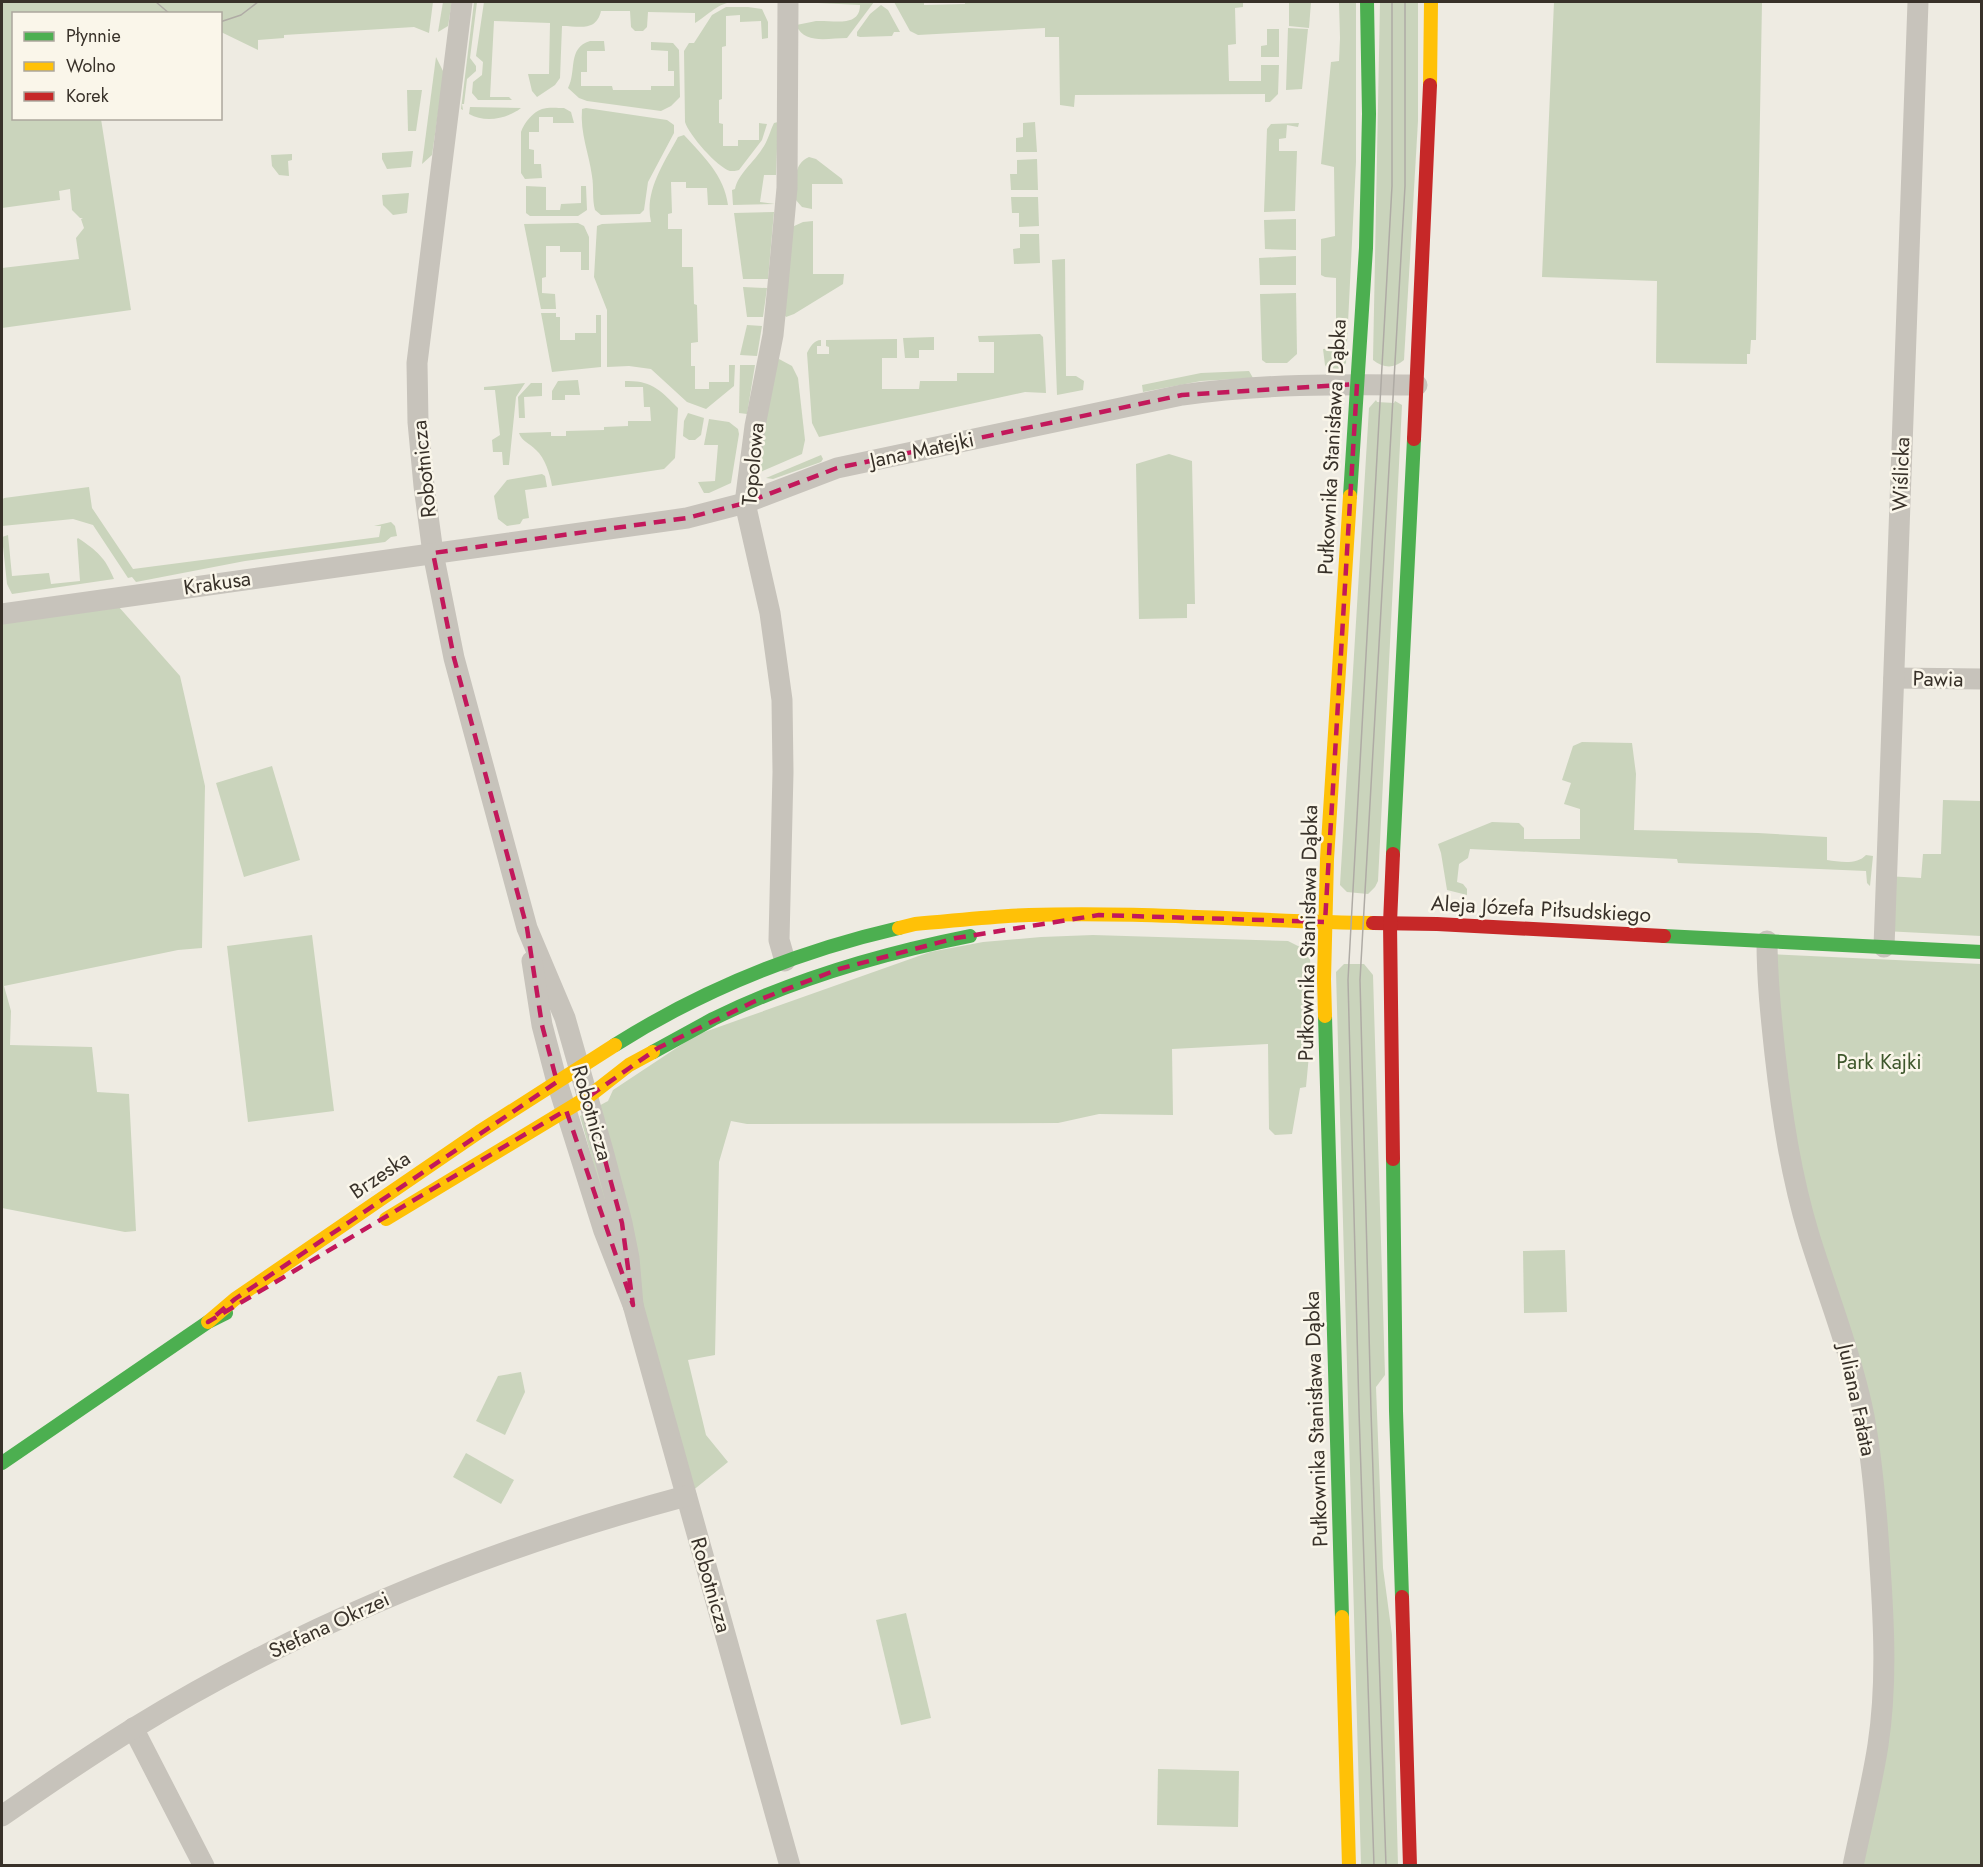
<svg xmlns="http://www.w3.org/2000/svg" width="1983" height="1867" font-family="Jost,sans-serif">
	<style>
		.green { fill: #cad4bc }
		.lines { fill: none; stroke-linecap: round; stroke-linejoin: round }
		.street { stroke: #c7c3bb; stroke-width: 21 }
		.fast { stroke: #4caf50; stroke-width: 14 }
		.slow { stroke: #ffc107; stroke-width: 14 }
		.jam { stroke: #c62828; stroke-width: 14 }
		.tram { stroke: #afaba5; stroke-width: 1.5 }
		.marked { fill: none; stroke: #c2185b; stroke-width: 4.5; stroke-dasharray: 12 8; stroke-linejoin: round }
		.labels { text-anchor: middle; stroke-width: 5; stroke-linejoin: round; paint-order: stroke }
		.street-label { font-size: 21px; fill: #383129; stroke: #faf6ea }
		.park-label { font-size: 21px; fill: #3e572c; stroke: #faf6ea }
	</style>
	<rect width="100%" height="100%" fill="#eeebe2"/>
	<g class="green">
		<path d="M 2,2 L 433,2 L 429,33 L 414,27 L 284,35 L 284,38 L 258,40 L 258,50 L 221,32 L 220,14 L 14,14 L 14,118 L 101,119 L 131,310 L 2,328 L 2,268 L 79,259 L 76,238 L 84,228 L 81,219 L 83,218 L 80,218 L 72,210 L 70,189 L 59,191 L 60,200 L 2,208 Z"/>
		<path d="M 443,2 L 452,2 L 448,26 L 438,32 Z"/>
		<path d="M 474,2 L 477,2 L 470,58 L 476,66 L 476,71 L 467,79 L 464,104 L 462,104 L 463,110 L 461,109 Z"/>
		<path d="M 484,2 L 735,2 C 718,2 709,15 695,23 L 695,13 L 648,12 L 647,27 L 643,31 L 635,31 L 631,27 L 630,11 L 601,11 C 596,32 580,26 562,26 L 560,78 L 555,85 L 537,97 L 532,91 L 528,74 L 549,74 L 550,23 L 494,21 L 490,97 L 509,97 L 512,100 L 478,100 L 472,93 L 473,82 L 482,75 L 483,62 L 476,56 Z"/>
		<path d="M 797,2 L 874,2 L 847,38 C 828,38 805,45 796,25 C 803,24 810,22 816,21 C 833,20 860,28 860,5 Z"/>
		<path d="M 894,2 L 924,2 L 924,5 L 965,4 L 965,2 L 1243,2 L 1243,7 L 1235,8 L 1236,44 L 1228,45 L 1229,81 L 1261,81 L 1261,65 L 1279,65 L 1278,94 L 1270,102 L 1265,102 L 1265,94 L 1075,95 L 1074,107 L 1060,105 L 1059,37 L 1045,37 L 1045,28 L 918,35 L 910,31 Z"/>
		<path d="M 1289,2 L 1311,2 L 1309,28 L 1289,26 Z"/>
		<path d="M 1339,2 L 1356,2 L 1356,162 L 1346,363 L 1339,370 L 1328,369 L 1325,365 L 1323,349 L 1336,348 L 1336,278 L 1325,277 L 1321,275 L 1321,239 L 1335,236 L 1334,167 L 1321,164 L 1331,62 L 1339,61 L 1340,38 Z"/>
		<path d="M 1380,2 L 1418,2 L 1418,121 L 1404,360 C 1394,369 1383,368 1373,360 Z"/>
		<path d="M 1554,2 L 1762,2 L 1756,340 L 1751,340 L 1750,354 L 1747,354 L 1747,364 L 1656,363 L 1657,281 L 1542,277 Z"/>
		<path d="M 881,5 L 888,10 L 900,32 L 894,32 L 892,36 L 860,37 L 857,36 L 857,32 L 870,14 Z"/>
		<path d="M 726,7 L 748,7 L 762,9 L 768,22 L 768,38 L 762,39 L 761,21 L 740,22 L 740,15 L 726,16 L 726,46 L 722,47 L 722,99 L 719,100 L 719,123 L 723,124 L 723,146 L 738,146 L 738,140 L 759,140 L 759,123 L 767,124 L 762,140 L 739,170 C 737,171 732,171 730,171 C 717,167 689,135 685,122 L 684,51 L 689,43 L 694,43 L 712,15 Z"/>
		<path d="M 1288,28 L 1308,29 L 1302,89 L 1286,90 Z"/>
		<path d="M 1267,29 L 1279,29 L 1279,57 L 1261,57 L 1261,46 L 1267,45 Z"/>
		<path d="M 590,41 L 604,41 L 605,51 L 587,51 L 587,72 L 581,72 L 581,86 L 612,86 L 613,90 L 651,90 L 651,86 L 674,86 L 674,71 L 668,71 L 668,51 L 651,50 L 651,42 L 673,43 L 679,50 L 680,97 L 671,106 L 661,111 L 587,101 L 579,98 L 568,88 C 577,71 567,48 590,41 Z"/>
		<path d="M 436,57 L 444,73 L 432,155 L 422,164 Z"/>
		<path d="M 407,90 L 422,90 L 416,131 L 408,131 Z"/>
		<path d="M 470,107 L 521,108 C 507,119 485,123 469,114 Z"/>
		<path d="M 564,108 L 571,112 L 574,123 L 553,123 L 553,117 L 539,117 L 539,132 L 529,132 L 529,149 L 534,150 L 534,164 L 541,164 L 542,178 L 525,179 L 521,173 L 521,132 C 524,123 533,112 542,109 C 548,107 558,108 564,108 Z"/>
		<path d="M 586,108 L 667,120 L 674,125 L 674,133 L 648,182 L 644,210 L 640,214 L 601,215 L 595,210 C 592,199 594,187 592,176 C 589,153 580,134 582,109 Z"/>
		<path d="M 778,122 L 776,175 L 764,175 L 760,202 L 775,204 L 733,205 L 732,190 L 735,189 C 738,174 754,162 762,149 C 768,141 770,131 774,123 Z"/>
		<path d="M 1035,122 L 1037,152 L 1016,152 L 1016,138 L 1023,137 L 1023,123 Z"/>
		<path d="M 1299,123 L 1298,127 L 1287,125 L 1286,138 L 1279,139 L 1279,151 L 1297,151 L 1295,211 L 1264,212 L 1267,129 L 1271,124 Z"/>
		<path d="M 684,135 C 704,157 724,175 728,205 L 708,205 L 707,188 L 686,188 L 686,182 L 671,182 L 672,213 L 668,214 L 668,229 L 682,229 L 682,267 L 693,267 L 694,304 L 697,305 L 698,342 L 691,343 L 691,366 L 695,366 L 695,389 L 709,389 L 709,382 L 729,382 L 729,365 L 735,365 L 734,386 L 706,409 L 687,402 L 651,369 L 629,366 L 607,367 L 607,310 L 594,277 L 597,226 L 602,224 L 651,222 C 644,191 664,163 678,137 Z"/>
		<path d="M 413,151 L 411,167 L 387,169 L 382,159 L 382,153 Z"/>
		<path d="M 292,154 L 292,160 L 288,161 L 289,176 L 279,175 L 272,166 L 271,155 Z"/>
		<path d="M 809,157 L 816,159 L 842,179 L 843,184 L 812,184 L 812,209 L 802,207 L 795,199 C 796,184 792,164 809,157 Z"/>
		<path d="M 1037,159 L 1038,190 L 1011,190 L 1010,174 L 1017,174 L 1017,160 Z"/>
		<path d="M 526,186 L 546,187 L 546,210 L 560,210 L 561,204 L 581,203 L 581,186 L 586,186 L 587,210 L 578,216 L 530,216 L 526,213 Z"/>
		<path d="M 409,193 L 407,213 L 393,215 L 383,205 L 382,195 Z"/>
		<path d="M 1011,197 L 1038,197 L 1039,226 L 1019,227 L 1019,213 L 1012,213 Z"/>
		<path d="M 774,212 L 768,279 L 743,279 L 734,213 Z"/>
		<path d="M 1296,219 L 1296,250 L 1265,249 L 1264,220 Z"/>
		<path d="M 813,221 L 813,274 L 844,274 L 843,284 L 794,314 L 786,317 L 784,314 L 792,227 L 803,222 Z"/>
		<path d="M 578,223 L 584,226 L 589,237 L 589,270 L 581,270 L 581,252 L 560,252 L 560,246 L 546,246 L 546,277 L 542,278 L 542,293 L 555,294 L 556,309 L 541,309 L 524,224 Z"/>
		<path d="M 1020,234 L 1039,234 L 1040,263 L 1014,264 L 1013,249 L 1020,248 Z"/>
		<path d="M 1296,256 L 1296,285 L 1260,285 L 1259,258 Z"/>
		<path d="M 1065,259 L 1066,376 L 1076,376 L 1084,381 L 1083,390 L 1057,395 L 1052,260 Z"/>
		<path d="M 743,287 L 767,288 L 763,317 L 747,317 Z"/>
		<path d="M 1296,293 L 1297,354 L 1287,363 L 1266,363 L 1262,360 L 1260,294 Z"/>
		<path d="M 541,313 L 556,313 L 556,317 L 560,317 L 560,340 L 575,340 L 575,333 L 596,333 L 596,315 L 601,315 L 601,367 L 552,372 Z"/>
		<path d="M 747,325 L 762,326 L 757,356 L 740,355 Z"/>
		<path d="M 1040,334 L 1043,337 L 1046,393 L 1025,392 L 819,437 L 812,423 L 807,353 C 810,347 814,340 821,340 L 821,346 L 817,346 L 817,354 L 829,354 L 829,347 L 826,346 L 826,340 L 897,339 L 897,358 L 882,358 L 882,389 L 919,389 L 920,381 L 957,381 L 957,373 L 994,373 L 994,342 L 979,342 L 978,336 Z"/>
		<path d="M 934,337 L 934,350 L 919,350 L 919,358 L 905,358 L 903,338 Z"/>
		<path d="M 779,359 L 792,366 L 798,378 L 805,440 L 802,454 L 758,473 L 775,363 Z"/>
		<path d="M 740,365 L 755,365 L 747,414 L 739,413 Z"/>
		<path d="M 1249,371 L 1253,378 L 1201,381 L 1143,392 L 1142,385 L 1201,373 Z"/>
		<path d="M 578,380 L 580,395 L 565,395 L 565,400 L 552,400 L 552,391 L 558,381 Z"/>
		<path d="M 625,381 C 652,380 661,391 678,408 L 675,458 L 664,469 L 552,486 C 550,474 545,458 536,450 C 530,443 522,442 519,433 L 551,432 L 551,436 L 566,436 L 566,431 L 604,430 L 604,427 L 628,426 L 628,421 L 651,421 L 650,407 L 644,407 L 643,387 L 625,387 Z"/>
		<path d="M 525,383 L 516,397 L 509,465 L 503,465 L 502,452 L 493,452 L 492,440 L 500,435 L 495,390 L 484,390 L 484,387 Z"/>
		<path d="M 531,383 L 542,383 L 542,396 L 524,397 L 525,418 L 519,418 L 518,397 Z"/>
		<path d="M 1376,400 L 1377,402 L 1394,403 L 1395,401 L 1402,405 L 1378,881 L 1375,887 L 1368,894 L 1347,892 L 1340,885 L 1369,408 Z"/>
		<path d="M 688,413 L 704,418 L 701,435 L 695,440 L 689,440 L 683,436 L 684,421 Z"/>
		<path d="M 709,419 L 729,422 L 738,429 L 739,434 L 731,483 L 709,493 L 704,493 L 698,482 L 715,481 L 718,445 L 704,445 Z"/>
		<path d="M 1169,454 L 1192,461 L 1195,604 L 1187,604 L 1187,618 L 1139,619 L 1136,464 Z"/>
		<path d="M 821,455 L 823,459 L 821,462 L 773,479 L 766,478 Z"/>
		<path d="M 542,474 L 545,476 L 547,487 L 525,490 L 529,518 L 523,519 L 520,524 L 507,526 L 498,519 L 494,496 L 507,480 Z"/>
		<path d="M 89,487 L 92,508 L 133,569 L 379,537 L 381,526 L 374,526 L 391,522 L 395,526 L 397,536 L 391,537 L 385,542 L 245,561 L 136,582 L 132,577 L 128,578 L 93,525 L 73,519 L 2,526 L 2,500 L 4,498 Z"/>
		<path d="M 8,535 L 12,576 L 49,573 L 51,584 L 80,581 L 77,539 L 78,538 C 97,551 105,557 114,579 L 12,594 L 7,584 L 2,537 Z"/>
		<path d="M 118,606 L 180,676 L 205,786 L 202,948 L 178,950 L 4,986 L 11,1011 L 10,1045 L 92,1047 L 97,1092 L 129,1094 L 136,1231 L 125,1232 L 2,1208 L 2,623 Z"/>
		<path d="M 1582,742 L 1632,743 L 1636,774 L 1634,830 L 1758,833 L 1827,837 L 1827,860 C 1840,862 1857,865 1866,855 L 1873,856 L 1870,886 L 1867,883 L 1866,871 L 1678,863 L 1677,859 L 1470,849 L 1468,858 L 1459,864 L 1457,882 L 1463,884 L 1467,889 L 1467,895 L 1447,890 L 1441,853 L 1438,844 L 1492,822 L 1519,823 L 1524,828 L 1524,839 L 1580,839 L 1580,809 L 1564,804 L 1571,783 L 1562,780 L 1573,746 Z"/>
		<path d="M 272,766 L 300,860 L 244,877 L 216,783 Z"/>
		<path d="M 1943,800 L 1981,801 L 1981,936 L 1884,931 L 1886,876 L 1921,878 L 1923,854 L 1941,854 Z"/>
		<path d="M 312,935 L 334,1111 L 248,1122 L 227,946 Z"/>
		<path d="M 1093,935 L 1288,941 L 1304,949 L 1310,959 L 1313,1012 L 1306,1087 L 1300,1088 L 1292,1134 L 1275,1135 L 1269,1129 L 1268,1044 L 1172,1049 L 1173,1115 L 1099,1114 L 1058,1123 L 747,1124 L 731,1121 L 719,1162 L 715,1355 L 688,1360 L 706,1435 L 728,1462 L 686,1496 L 580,1116 L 608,1101 L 613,1090 L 696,1035 L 930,952 L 983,942 L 1041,937 Z"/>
		<path d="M 1767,954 L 1981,964 L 1981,1865 L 1853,1865 L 1878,1745 L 1873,1480 L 1809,1235 Z"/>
		<path d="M 1344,964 L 1364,964 L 1373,975 L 1385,1375 L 1376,1387 L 1383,1568 L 1392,1635 L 1398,1865 L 1361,1865 L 1336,972 Z"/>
		<path d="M 1565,1250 L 1567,1312 L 1524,1313 L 1523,1251 Z"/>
		<path d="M 521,1372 L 525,1392 L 505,1435 L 476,1421 L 498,1376 Z"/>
		<path d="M 466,1453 L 514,1480 L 501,1504 L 453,1477 Z"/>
		<path d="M 906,1613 L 931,1718 L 901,1725 L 876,1620 Z"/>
		<path d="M 1158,1769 L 1239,1771 L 1238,1827 L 1157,1825 Z"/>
	</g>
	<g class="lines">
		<g class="street">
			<path d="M 462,2 L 417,363 L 418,422 L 424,486 L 433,553 L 454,658 L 527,928 L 565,1018 L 603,1151 L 622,1223 L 629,1258 L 633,1305"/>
			<path d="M 2,614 L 687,518 L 745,503 L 837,468 L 1182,395 C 1260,384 1338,384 1417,385"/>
			<path d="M 1894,678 L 1982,679"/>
			<path d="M 1767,941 C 1767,980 1771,1017 1775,1054 C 1782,1116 1791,1176 1809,1235 C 1828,1296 1851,1353 1864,1416 C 1873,1465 1877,1516 1880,1566 C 1884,1625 1887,1686 1878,1745 C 1872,1785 1861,1826 1853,1866"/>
			<path d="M 1884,947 L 1918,2"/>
			<path d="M 532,961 L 542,1025 L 557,1082 L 604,1231 L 633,1305 L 790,1866"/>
			<path d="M 785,961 L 779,940 L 783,772 L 782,700 L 770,613 L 745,503 L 755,426 L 773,335 L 778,285 L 787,188 L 788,2"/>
			<path d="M 133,1728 L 204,1866"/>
			<path d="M 2,1816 C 45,1786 89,1756 134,1728 C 305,1623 492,1548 686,1496"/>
		</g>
		<g class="fast">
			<path d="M 1350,496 L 1366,248 L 1369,114 L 1367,2"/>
			<path d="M 1393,854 L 1414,439"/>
			<path d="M 1664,936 L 1982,952"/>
			<path d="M 1325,1016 L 1342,1617"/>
			<path d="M 615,1045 C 702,990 799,951 899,928"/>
			<path d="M 653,1052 C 673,1041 693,1030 713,1019 C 792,980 884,953 970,936"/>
			<path d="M 1393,1159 L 1396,1411 L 1402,1597"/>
			<path d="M 2,1463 L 208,1322 L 226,1313"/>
		</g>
		<g class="slow">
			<path d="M 1430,85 L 1431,2"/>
			<path d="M 899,928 L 915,924 C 953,921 991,916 1029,915 C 1144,911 1259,922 1373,923"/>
			<path d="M 1325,1016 L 1324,979 L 1327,859 L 1350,496"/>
			<path d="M 386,1219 L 588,1097 L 629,1065 L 653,1052"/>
			<path d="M 208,1322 L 235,1299 L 479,1132 L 615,1045"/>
			<path d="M 1342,1617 L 1349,1866"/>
		</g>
		<g class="jam">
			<path d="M 1414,439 L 1430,85"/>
			<path d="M 1373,923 L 1437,924 L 1664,936"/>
			<path d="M 1393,1159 L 1390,923 L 1393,854"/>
			<path d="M 1402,1597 L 1410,1866"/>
		</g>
		<g class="tram">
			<path d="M 156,2 L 170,14"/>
			<path d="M 220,22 L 241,15 L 258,2"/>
			<path d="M 1374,1866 L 1359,1411 L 1348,980 L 1392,186 L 1392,2"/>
			<path d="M 1386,1866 L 1371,1411 L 1360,980 L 1405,186 L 1405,2"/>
		</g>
	</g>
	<path class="marked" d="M 1357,384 L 1325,922 L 1099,915 L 956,938 L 839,969 L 753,1002 L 658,1048 L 588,1097 L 622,1223 L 633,1305 L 566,1110 L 208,1322 L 235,1299 L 557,1082 L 542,1025 L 527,928 L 454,658 L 433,553 L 687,518 L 745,503 L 837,468 L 1182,395 Z"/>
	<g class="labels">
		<g class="street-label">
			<text transform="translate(1332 447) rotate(-87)" y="7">Pułkownika Stanisława Dąbka</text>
			<text transform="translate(922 450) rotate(-12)" y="7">Jana Matejki</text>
			<text transform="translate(753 464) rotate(-85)" y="7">Topolowa</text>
			<text transform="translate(424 469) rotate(-96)" y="7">Robotnicza</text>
			<text transform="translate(1901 474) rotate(-88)" y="7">Wiślicka</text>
			<text transform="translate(217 583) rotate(-8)" y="7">Krakusa</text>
			<text transform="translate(1938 679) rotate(1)" y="7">Pawia</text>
			<text transform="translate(1541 909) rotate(3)" y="7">Aleja Józefa Piłsudskiego</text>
			<text transform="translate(1308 933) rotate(-89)" y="7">Pułkownika Stanisława Dąbka</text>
			<text transform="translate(592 1113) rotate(74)" y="7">Robotnicza</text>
			<text transform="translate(380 1175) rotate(-34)" y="7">Brzeska</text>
			<text transform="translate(1857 1400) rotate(78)" y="7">Juliana Fałata</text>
			<text transform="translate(1316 1419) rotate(-92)" y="7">Pułkownika Stanisława Dąbka</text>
			<text transform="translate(711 1585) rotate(74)" y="7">Robotnicza</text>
			<text transform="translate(329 1625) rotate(-25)" y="7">Stefana Okrzei</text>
		</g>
		<g class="park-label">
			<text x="1879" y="1069">Park Kajki</text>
		</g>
	</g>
	<rect width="1983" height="1867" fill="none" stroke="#383129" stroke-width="6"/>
	<rect x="12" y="12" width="210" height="108" fill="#faf6ea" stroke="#aca79d" stroke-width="1.5"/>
	<rect x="24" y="32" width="30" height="9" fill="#4caf50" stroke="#aca79d" stroke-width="1.5"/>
	<text x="66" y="42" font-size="18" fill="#383129">Płynnie</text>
	<rect x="24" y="62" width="30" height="9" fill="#ffc107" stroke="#aca79d" stroke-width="1.5"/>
	<text x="66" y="72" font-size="18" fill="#383129">Wolno</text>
	<rect x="24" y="92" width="30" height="9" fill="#c62828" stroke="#aca79d" stroke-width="1.5"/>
	<text x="66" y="102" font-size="18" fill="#383129">Korek</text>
</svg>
